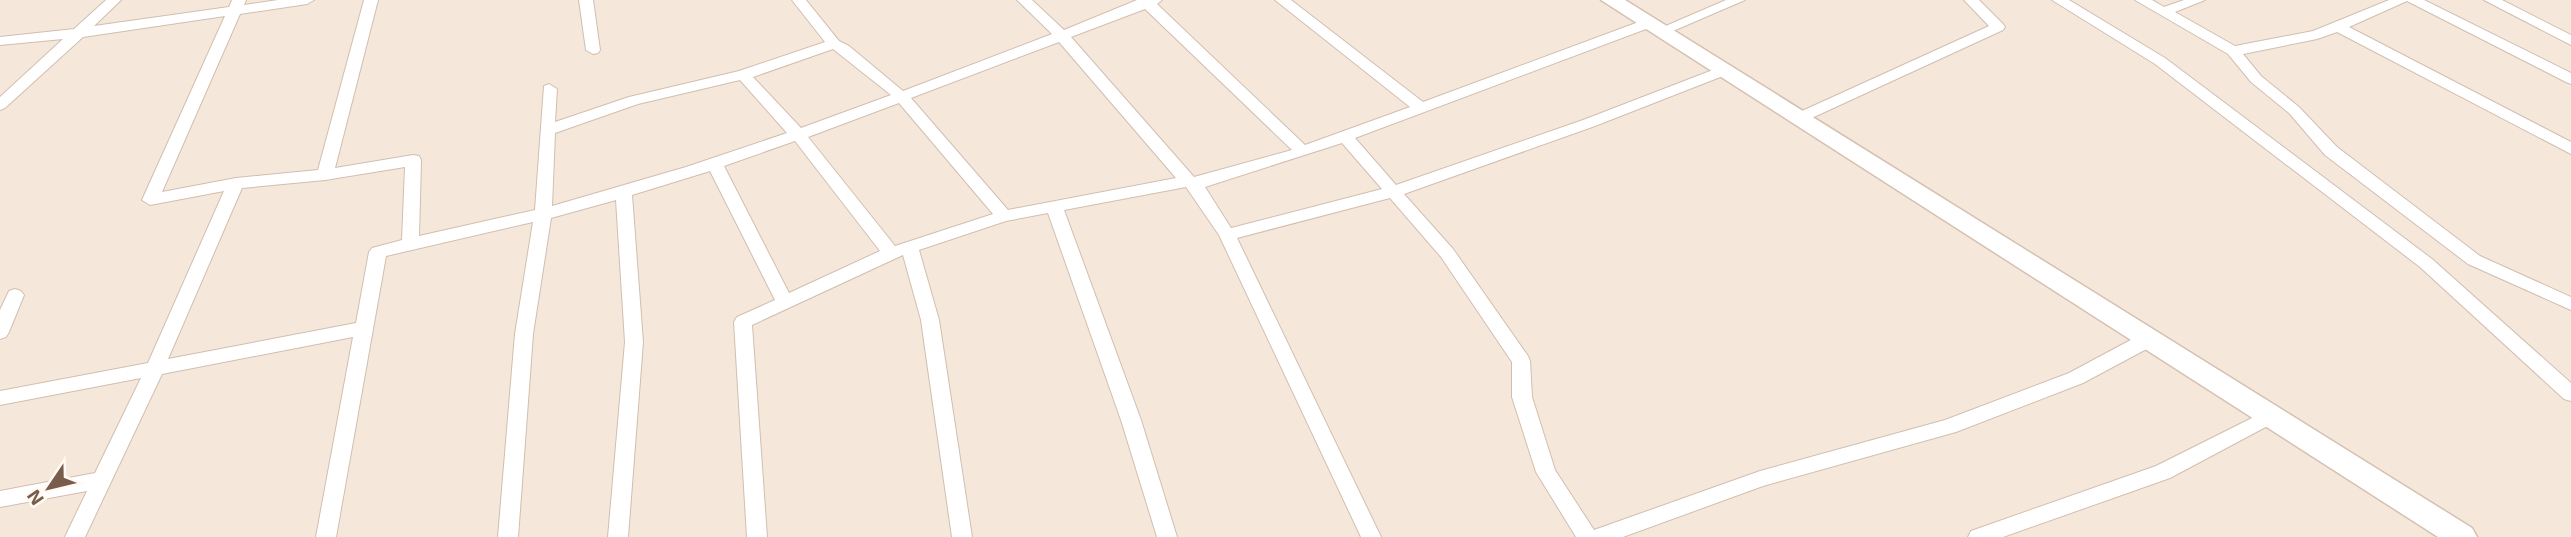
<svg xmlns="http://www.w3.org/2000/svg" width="2571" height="537" font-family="'Exo 2',sans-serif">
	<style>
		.residential { fill: #f5e8da }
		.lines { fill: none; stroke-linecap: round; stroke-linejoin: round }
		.street-casing { stroke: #d1beb0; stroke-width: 2 }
		.secondary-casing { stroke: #d6c0b0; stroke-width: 3 }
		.street { fill: #fff; fill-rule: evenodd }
		.secondary { fill: #fff; fill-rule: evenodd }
	</style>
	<rect width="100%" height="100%" fill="#fdf6ec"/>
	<rect class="residential" x="0" y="0" width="2571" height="537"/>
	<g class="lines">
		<defs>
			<g id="street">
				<path d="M 106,0 L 121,0 L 94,26 L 229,7 L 232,0 L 246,0 L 244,5 L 278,0 L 314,0 L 307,4 L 240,14 L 162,192 L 236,178 L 318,170 L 364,0 L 378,0 L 335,168 L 413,155 L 419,156 L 421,160 L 419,236 L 535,210 L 544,86 L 549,84 L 557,89 L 555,122 L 629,97 L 739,71 L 825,42 L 792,0 L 806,0 L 839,41 L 849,46 L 903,91 L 1052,34 L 1017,0 L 1032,0 L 1064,30 L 1137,0 L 1162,0 L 1157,4 L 1305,145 L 1410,107 L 1275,0 L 1291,0 L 1423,102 L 1644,20 L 1654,20 L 1654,26 L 1355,138 L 1396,185 L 1583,120 L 1718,68 L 1723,67 L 1730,71 L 1728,74 L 1595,126 L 1404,194 L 1453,249 L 1528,356 L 1530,361 L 1532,397 L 1555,470 L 1594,530 L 1760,471 L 1945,420 L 2069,373 L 2140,335 L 2154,335 L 2156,340 L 2154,345 L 2083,383 L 1956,432 L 1763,486 L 1623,537 L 1576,537 L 1536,472 L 1512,397 L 1512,362 L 1441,257 L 1390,198 L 1237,238 L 1381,537 L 1361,537 L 1219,235 L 1186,187 L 1064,210 L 1141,420 L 1177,537 L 1157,537 L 1121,420 L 1048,213 L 1006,221 L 919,250 L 939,320 L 972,537 L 952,537 L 921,320 L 903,255 L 752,325 L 767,537 L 747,537 L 734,322 L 737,317 L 775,300 L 710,171 L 632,195 L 643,342 L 628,537 L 608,537 L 625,342 L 616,200 L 551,218 L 533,334 L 518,537 L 498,537 L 515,334 L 533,222 L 386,256 L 336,537 L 316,537 L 353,337 L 162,374 L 85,537 L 65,537 L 87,491 L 0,507 L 0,491 L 95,473 L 141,378 L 0,405 L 0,391 L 148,363 L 224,191 L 150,205 L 142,200 L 225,16 L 83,37 L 5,108 L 0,110 L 0,97 L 63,39 L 0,45 L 0,37 L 74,29 ZM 1145,9 L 1292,150 L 1194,177 L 1071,37 ZM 1059,42 L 1176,178 L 1008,210 L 911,98 ZM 833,49 L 891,95 L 801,128 L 753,77 ZM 740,80 L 787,133 L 686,167 L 552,206 L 555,133 L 638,104 ZM 899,103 L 993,214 L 895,246 L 808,137 ZM 795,141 L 880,251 L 789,293 L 724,166 ZM 1342,143 L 1382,189 L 1231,228 L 1205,187 ZM 405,167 L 402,240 L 372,248 L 369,252 L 356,323 L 168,359 L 242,188 L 325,180 Z"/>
				<path d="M 579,0 L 593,0 L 600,50 L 598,53 L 593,54 L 586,50 Z"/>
				<path d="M 1726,0 L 1745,0 L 1666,34 L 1661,35 L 1654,31 Z"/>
				<path d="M 1964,0 L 1979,0 L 2003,24 L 2005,27 L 2003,30 L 1803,122 L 1791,122 L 1789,119 L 1791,116 L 1989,26 Z"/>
				<path d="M 2052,0 L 2069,0 L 2165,58 L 2432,259 L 2571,383 L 2571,401 L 2564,399 L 2420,267 L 2155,64 Z"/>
				<path d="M 2135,0 L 2152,0 L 2164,7 L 2184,0 L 2205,0 L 2175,12 L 2235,46 L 2313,31 L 2389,0 L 2424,0 L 2571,73 L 2571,84 L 2566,82 L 2407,1 L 2349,27 L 2571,142 L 2571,154 L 2337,32 L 2317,39 L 2243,54 L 2261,76 L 2299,107 L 2337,147 L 2480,256 L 2571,297 L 2571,310 L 2468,264 L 2325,155 L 2289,113 L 2251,82 L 2228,54 Z"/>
				<path d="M 2484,0 L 2502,0 L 2571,35 L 2571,45 Z"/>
				<path d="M 15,289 L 21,291 L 24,295 L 9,332 L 6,337 L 0,339 L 0,310 L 9,291 Z"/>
				<path d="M 2268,410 L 2275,412 L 2278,417 L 2275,422 L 2170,478 L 2003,537 L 1968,537 L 1971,531 L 2156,466 Z"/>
			</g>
			<path id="secondary" d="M 1601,0 L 1625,0 L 2472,528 L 2477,537 L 2438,537 Z"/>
		</defs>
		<use href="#street" class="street-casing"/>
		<use href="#secondary" class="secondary-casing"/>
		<use href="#street" class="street"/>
		<use href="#secondary" class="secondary"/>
	</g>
	<g transform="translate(49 488) rotate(235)" stroke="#fffaf3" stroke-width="5" paint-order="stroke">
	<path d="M0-5L12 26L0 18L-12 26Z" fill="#7a5c4d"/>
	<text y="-10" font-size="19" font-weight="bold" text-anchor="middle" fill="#7a5c4d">N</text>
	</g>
</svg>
